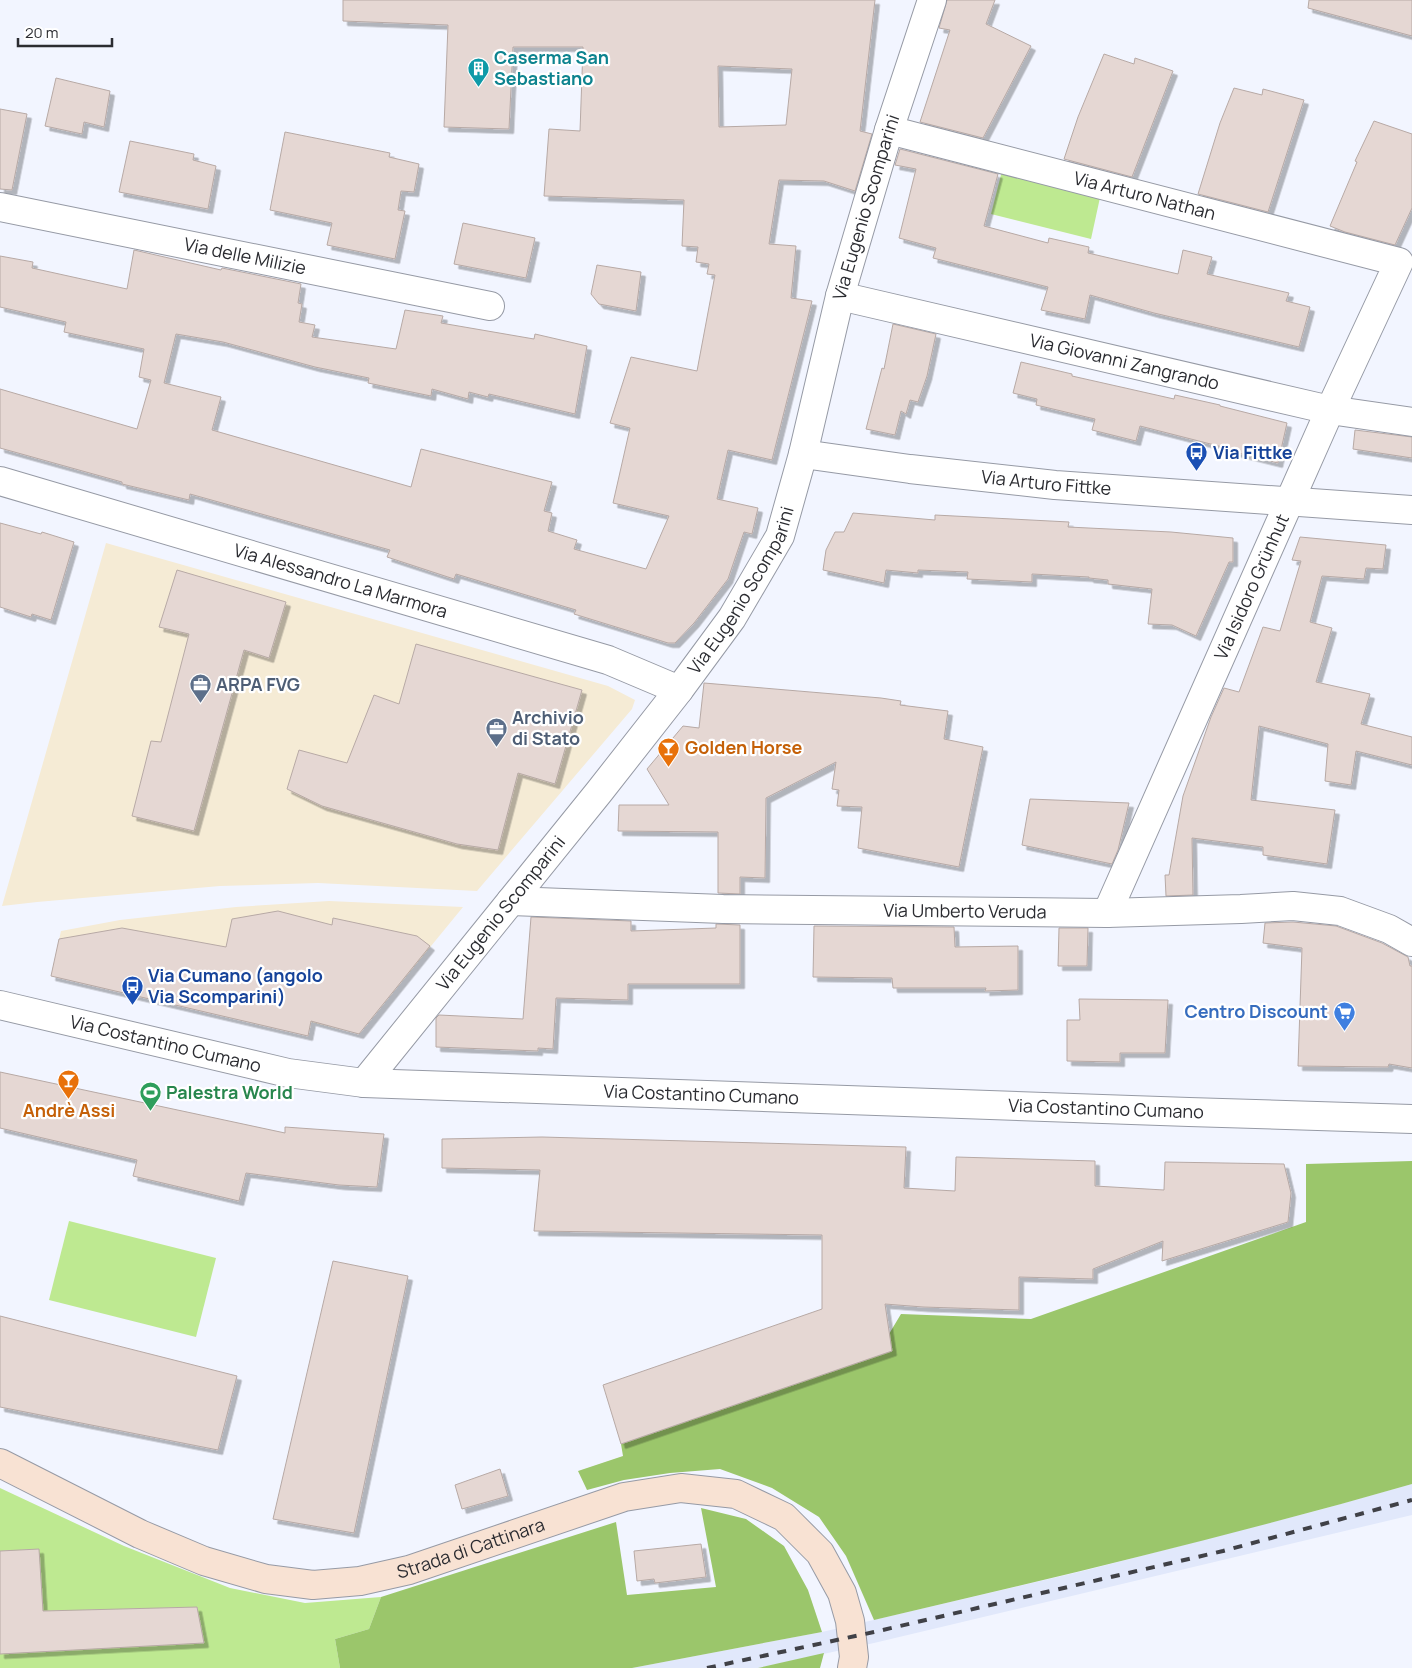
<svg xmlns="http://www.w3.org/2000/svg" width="1412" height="1668" font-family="Manrope,sans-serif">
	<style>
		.commercial { fill: #f5ebd5 }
		.built { fill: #e1e8fb }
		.green { fill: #bee991 }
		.forest { fill: #9bc66b }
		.building { fill: #e5d7d3; stroke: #b7a9a5; fill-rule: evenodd; filter: url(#shadow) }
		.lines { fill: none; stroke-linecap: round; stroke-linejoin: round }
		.street-casing { stroke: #969aa5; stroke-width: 30 }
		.secondary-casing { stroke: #969aa5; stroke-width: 30 }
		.street { stroke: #fff; stroke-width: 28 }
		.secondary { stroke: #f8e2d3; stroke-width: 28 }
		.rail { stroke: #404147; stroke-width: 4; stroke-dasharray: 9 9; stroke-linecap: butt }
		.labels { text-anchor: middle; stroke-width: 4.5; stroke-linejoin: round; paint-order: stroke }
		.culture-label { font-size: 18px; font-weight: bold; fill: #0d838f; stroke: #fff; text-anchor: start }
		.street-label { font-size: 18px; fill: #2b2c31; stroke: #fff }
		.transit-label { font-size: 18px; font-weight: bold; fill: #164399; stroke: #fff; text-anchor: start }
		.service-label { font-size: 18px; font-weight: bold; fill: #4e5e75; stroke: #fff; text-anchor: start }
		.food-label { font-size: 18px; font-weight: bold; fill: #c56008; stroke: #fff; text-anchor: start }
		.shop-label { font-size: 18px; font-weight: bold; fill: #366cbe; stroke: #fff; text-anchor: end }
		.leisure-label { font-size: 18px; font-weight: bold; fill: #27864d; stroke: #fff; text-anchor: start }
	</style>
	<defs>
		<filter id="shadow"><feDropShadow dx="4.5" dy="4.5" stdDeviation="0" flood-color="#0004"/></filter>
	</defs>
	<rect width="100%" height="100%" fill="#f2f5ff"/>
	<g class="commercial">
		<path d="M 106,543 L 608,686 L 635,700 L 632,709 L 477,891 L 318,883 L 220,886 L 37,902 L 2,906 Z"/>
		<path d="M 329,901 L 463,907 L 359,1034 L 311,1022 L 308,1036 L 51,976 L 61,931 L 120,920 L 236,907 Z"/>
	</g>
	<path class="built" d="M 1412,1484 L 1412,1515 L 874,1643 L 758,1668 L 632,1668 L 822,1632 L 1083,1571 L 1319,1510 Z"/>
	<g class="green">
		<path d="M 1003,167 L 1101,193 L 1091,239 L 991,214 Z"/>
		<path d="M 69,1221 L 216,1258 L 196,1337 L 49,1300 Z"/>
		<path d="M 0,1488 L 124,1546 L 230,1588 L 305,1603 L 381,1597 L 369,1629 L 335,1639 L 340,1668 L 0,1668 Z"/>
	</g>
	<g class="forest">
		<path d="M 1412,1161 L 1412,1484 C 1234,1535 1054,1578 874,1620 L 846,1556 L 819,1517 L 772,1488 L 720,1469 L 670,1473 L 624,1480 L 587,1490 L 578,1471 L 623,1456 L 621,1444 L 891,1351 L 889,1334 L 901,1314 L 1031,1319 L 1306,1222 L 1306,1164 Z"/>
		<path d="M 701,1508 L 746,1519 L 784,1546 L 808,1590 L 822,1632 L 632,1668 L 340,1668 L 335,1639 L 369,1629 L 381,1597 L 616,1522 L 627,1595 L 716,1587 Z"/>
		<path d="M 824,1653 L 820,1668 L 758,1668 Z"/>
	</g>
	<g class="building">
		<path d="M 343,0 L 875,0 L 860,131 L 872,134 L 855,191 L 824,181 L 779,180 L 769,244 L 796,246 L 791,298 L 812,301 L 772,460 L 728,450 L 717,499 L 758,508 L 752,534 L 744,532 L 728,579 L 694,623 L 675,643 L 668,643 L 574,614 L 576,610 L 456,574 L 454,579 L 387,557 L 390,550 L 190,494 L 189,500 L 122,484 L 122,482 L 0,448 L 0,389 L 137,429 L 151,380 L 139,377 L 144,349 L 64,332 L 66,322 L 0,307 L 0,256 L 33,262 L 32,268 L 127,289 L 134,250 L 221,270 L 222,268 L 301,284 L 298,303 L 302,304 L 299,322 L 315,325 L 312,337 L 396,349 L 405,310 L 443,316 L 441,323 L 534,339 L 535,334 L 587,346 L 575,414 L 489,394 L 488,397 L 469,392 L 468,399 L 432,389 L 431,396 L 368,383 L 369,378 L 315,367 L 223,342 L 176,334 L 164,383 L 221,397 L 212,430 L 411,487 L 421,449 L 552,482 L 544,511 L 552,513 L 548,531 L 577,540 L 574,549 L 646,569 L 669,516 L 613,503 L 630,428 L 610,423 L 631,357 L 697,371 L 715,275 L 707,274 L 709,264 L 696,262 L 698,247 L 682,246 L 684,200 L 544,196 L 549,129 L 580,131 L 583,47 L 513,47 L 509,129 L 444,127 L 448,25 L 343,21 ZM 718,66 L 792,69 L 786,125 L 719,127 Z"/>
		<path d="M 947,0 L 995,0 L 986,24 L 1031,46 L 983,138 L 920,122 L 950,30 L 939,28 Z"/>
		<path d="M 1309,0 L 1412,0 L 1412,36 L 1308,8 Z"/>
		<path d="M 1104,54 L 1134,64 L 1135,58 L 1173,71 L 1132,177 L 1064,159 L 1078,117 Z"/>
		<path d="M 56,78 L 110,91 L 104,127 L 84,122 L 82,134 L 45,126 Z"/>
		<path d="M 1234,88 L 1262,95 L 1263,89 L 1304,100 L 1268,212 L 1198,194 L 1220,123 Z"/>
		<path d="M 0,109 L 27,114 L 12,190 L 0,189 Z"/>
		<path d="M 1374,121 L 1412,134 L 1412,208 L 1395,245 L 1345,232 L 1330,226 L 1357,162 L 1355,161 Z"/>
		<path d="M 285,132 L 390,153 L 389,157 L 419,164 L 414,192 L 401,191 L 398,210 L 405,211 L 395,259 L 327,245 L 332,223 L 270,210 Z"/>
		<path d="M 130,141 L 194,154 L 193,160 L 216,166 L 208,209 L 119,192 Z"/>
		<path d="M 900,149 L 998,174 L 984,226 L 1048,243 L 1049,238 L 1089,247 L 1088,253 L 1178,274 L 1183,250 L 1212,257 L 1207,274 L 1289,293 L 1286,301 L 1310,307 L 1299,347 L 1154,313 L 1090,295 L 1085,319 L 1041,310 L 1048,287 L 933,258 L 936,248 L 899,238 L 916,169 L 895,165 Z"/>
		<path d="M 463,223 L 535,238 L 526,278 L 454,264 Z"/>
		<path d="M 597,265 L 641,272 L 636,311 L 599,304 L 591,294 Z"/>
		<path d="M 893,324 L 936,334 L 927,376 L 918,402 L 910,400 L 906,414 L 901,411 L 895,435 L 866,429 L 882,368 L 884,369 Z"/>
		<path d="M 1021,362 L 1072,374 L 1072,376 L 1174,399 L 1175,395 L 1220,405 L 1220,406 L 1287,423 L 1278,463 L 1234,452 L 1234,450 L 1140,426 L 1136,441 L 1092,430 L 1095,419 L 1036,405 L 1037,399 L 1013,393 Z"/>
		<path d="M 1355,430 L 1412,437 L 1412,458 L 1353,449 Z"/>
		<path d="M 853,513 L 935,520 L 935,515 L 1069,522 L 1068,527 L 1171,532 L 1233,538 L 1233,562 L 1229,562 L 1196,636 L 1172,625 L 1148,624 L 1152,589 L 1108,584 L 1108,580 L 1089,578 L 1089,577 L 1032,574 L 1032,582 L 967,579 L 968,572 L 918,570 L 918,573 L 886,570 L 884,583 L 823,570 L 826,550 L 835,532 L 844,532 Z"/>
		<path d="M 0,523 L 41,534 L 42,532 L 74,542 L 51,620 L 32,614 L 31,617 L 0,607 Z"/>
		<path d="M 1300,537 L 1386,545 L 1383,569 L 1366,568 L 1364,579 L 1322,576 L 1310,622 L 1332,628 L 1316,682 L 1370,694 L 1361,724 L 1412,737 L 1412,765 L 1356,751 L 1351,785 L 1325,781 L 1328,744 L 1259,726 L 1251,800 L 1335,810 L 1327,864 L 1263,855 L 1263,847 L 1192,838 L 1193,895 L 1166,896 L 1165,875 L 1169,875 L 1183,796 L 1211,717 L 1224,688 L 1239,692 L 1263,627 L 1280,631 L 1301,561 L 1292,560 Z"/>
		<path d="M 177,570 L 286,602 L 269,658 L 244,650 L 194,831 L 132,816 L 151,741 L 161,742 L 189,634 L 159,627 Z"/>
		<path d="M 416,644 L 582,690 L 555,784 L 518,773 L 498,850 L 457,844 L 322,806 L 287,789 L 299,750 L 347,763 L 374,695 L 399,704 Z"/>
		<path d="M 704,683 L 881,698 L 901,701 L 900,705 L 948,711 L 944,739 L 983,747 L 959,867 L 858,848 L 862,807 L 837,806 L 839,790 L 832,789 L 836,762 L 766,798 L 765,878 L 740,877 L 740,894 L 718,893 L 718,832 L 618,831 L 619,805 L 669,805 L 647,769 L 683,726 L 699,728 Z"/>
		<path d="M 1030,799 L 1129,803 L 1118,850 L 1112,864 L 1022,845 Z"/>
		<path d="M 278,911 L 332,925 L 333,918 L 417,936 L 430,946 L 359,1034 L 311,1021 L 308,1036 L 51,976 L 59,939 L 122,928 L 226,947 L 232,919 Z"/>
		<path d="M 531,917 L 631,921 L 631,931 L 716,928 L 716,924 L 740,925 L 740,984 L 628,984 L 628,1000 L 556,998 L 553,1049 L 538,1048 L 538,1051 L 436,1047 L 436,1018 L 439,1015 L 523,1019 Z"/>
		<path d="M 1293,922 L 1336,926 L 1382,943 L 1408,957 L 1410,966 L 1412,966 L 1412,1068 L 1389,1064 L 1388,1067 L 1298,1066 L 1302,948 L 1263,943 L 1265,923 Z"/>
		<path d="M 814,926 L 954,927 L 955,947 L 1018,946 L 1018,990 L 985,991 L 986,988 L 893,988 L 892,978 L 813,977 Z"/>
		<path d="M 1059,928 L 1088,928 L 1087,966 L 1058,966 Z"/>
		<path d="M 1079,999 L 1168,1000 L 1165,1053 L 1120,1053 L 1120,1062 L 1067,1061 L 1067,1020 L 1080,1020 Z"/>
		<path d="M 0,1072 L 285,1133 L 285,1127 L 384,1134 L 377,1187 L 339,1185 L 246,1173 L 239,1201 L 133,1176 L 137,1160 L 0,1128 Z"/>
		<path d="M 542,1137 L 906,1147 L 904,1188 L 955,1191 L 956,1157 L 1095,1161 L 1095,1186 L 1164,1190 L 1165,1162 L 1284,1164 L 1291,1193 L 1288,1222 L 1162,1261 L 1163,1241 L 1093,1269 L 1093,1279 L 1019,1277 L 1019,1310 L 923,1307 L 885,1304 L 892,1351 L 621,1444 L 603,1385 L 822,1309 L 822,1235 L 534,1231 L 540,1170 L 442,1168 L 442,1139 Z"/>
		<path d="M 333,1261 L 408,1276 L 354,1533 L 273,1519 Z"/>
		<path d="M 0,1316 L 237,1376 L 218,1450 L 0,1407 Z"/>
		<path d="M 500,1469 L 508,1496 L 462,1509 L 455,1485 Z"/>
		<path d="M 701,1544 L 706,1577 L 655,1583 L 654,1579 L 637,1581 L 634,1551 Z"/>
		<path d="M 39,1549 L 43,1611 L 197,1607 L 204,1643 L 0,1654 L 0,1551 Z"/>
	</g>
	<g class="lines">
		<defs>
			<g id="street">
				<path id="s1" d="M 889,130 L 1399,262 L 1330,410 L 1107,913"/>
				<path id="s2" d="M 0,207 L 490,306"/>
				<path id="s3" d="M 840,296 L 1330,410 L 1412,422"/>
				<path id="s4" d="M 803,454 L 910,469 L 1055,485 L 1412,510"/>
				<path id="s5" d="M 0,481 L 608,660 L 679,690"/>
				<path id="s6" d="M 511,901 L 723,909 L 1107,913 L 1241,909 L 1293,906 L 1340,911 L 1389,929 L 1412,942"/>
				<path id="s7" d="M 0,1005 L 288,1073 L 364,1083 L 1189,1112 L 1412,1119"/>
				<path id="s8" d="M 364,1083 L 599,792 L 679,690 L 732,618 L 780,536 L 803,454 L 840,296 L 889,130 L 932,0"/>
			</g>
			<g id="secondary">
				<path id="s9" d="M 0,1463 L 140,1534 L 204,1561 L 266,1579 L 313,1585 L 360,1581 L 409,1570 L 624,1497 L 681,1488 L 736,1494 L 784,1517 L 820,1553 L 842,1593 L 850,1621 L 854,1657 L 852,1668"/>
			</g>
		</defs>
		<use href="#street" class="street-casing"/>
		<use href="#secondary" class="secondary-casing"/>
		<use href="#street" class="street"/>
		<use href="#secondary" class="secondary"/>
		<path class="rail" d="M 707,1668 L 874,1632 L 1223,1551 L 1412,1500"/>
	</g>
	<defs>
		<symbol id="building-pin" viewBox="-11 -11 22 30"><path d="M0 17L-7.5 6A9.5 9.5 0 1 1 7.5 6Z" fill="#0f9aa8" stroke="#fff"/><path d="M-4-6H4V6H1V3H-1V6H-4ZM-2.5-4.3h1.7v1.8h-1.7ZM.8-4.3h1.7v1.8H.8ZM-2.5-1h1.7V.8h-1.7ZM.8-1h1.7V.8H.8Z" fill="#fff"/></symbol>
		<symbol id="bus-pin" viewBox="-11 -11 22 30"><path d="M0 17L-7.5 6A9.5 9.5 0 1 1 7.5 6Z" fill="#1a4fb4" stroke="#fff"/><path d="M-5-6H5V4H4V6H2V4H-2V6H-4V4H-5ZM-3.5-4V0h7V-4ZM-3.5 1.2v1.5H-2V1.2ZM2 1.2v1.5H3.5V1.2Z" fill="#fff"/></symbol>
		<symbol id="office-pin" viewBox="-11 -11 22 30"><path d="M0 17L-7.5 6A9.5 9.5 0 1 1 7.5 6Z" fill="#5c6f8a" stroke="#fff"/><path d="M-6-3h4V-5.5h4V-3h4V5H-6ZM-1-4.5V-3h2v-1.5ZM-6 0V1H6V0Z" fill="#fff"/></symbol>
		<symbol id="bar-pin" viewBox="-11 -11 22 30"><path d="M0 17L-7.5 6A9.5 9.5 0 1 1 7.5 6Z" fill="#e8710a" stroke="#fff"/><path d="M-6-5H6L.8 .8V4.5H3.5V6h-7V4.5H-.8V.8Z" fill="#fff"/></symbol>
		<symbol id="supermarket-pin" viewBox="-11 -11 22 30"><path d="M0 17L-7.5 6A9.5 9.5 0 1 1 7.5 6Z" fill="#3f7fe0" stroke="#fff"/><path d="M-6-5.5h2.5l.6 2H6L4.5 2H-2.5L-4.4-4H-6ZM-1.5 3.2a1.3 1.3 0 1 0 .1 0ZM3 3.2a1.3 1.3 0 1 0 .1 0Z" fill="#fff"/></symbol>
		<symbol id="stadium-pin" viewBox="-11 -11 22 30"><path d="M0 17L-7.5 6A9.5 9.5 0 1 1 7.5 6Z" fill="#2e9e5b" stroke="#fff"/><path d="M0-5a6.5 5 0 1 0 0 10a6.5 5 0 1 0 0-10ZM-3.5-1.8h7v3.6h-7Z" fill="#fff"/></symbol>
	</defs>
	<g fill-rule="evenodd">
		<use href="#building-pin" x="466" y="56" width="25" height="34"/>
		<use href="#bus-pin" x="1184" y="440" width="25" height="34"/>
		<use href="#office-pin" x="188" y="672" width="25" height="34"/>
		<use href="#office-pin" x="484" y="716" width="25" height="34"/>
		<use href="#bar-pin" x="656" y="736" width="25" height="34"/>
		<use href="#bus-pin" x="120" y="974" width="25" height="34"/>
		<use href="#supermarket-pin" x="1332" y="1000" width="25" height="34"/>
		<use href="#bar-pin" x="56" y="1068" width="25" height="34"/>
		<use href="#stadium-pin" x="138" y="1080" width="25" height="34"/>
	</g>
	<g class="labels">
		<g class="culture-label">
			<text x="494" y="64">Caserma San<tspan x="494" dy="21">Sebastiano</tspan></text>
		</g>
		<g class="street-label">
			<text dy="6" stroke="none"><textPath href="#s1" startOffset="264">Via Arturo Nathan</textPath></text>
			<text dy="6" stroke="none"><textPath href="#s8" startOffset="1028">Via Eugenio Scomparini</textPath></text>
			<text dy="6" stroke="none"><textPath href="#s2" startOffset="250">Via delle Milizie</textPath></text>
			<text dy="6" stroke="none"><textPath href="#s3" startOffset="292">Via Giovanni Zangrando</textPath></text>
			<text dy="6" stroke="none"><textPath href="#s4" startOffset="245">Via Arturo Fittke</textPath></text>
			<text dy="6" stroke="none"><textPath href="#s5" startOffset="355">Via Alessandro La Marmora</textPath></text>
			<text transform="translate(1252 587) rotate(-66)" y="6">Via Isidoro Grünhut</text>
			<text dy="6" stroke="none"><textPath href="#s8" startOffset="622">Via Eugenio Scomparini</textPath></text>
			<text dy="6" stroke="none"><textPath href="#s6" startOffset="454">Via Umberto Veruda</textPath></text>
			<text dy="6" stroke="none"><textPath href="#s8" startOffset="218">Via Eugenio Scomparini</textPath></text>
			<text dy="6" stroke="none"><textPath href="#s7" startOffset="170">Via Costantino Cumano</textPath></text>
			<text dy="6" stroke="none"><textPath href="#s7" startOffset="710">Via Costantino Cumano</textPath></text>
			<text dy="6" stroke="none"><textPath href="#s7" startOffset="1115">Via Costantino Cumano</textPath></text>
			<text dy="6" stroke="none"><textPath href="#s9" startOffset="501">Strada di Cattinara</textPath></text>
		</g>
		<g class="transit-label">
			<text x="1213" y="459">Via Fittke</text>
			<text x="148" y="982">Via Cumano (angolo<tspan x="148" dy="21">Via Scomparini)</tspan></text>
		</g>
		<g class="service-label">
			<text x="216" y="691">ARPA FVG</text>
			<text x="512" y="724">Archivio<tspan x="512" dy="21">di Stato</tspan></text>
		</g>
		<g class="food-label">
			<text x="685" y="754">Golden Horse</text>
			<text x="69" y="1117" text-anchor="middle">Andrè Assi</text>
		</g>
		<g class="shop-label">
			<text x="1328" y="1018">Centro Discount</text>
		</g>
		<g class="leisure-label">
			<text x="166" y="1099">Palestra World</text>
		</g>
	</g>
	<path d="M18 38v8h94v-8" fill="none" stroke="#2b2c31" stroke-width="2.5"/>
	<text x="25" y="38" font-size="15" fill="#2b2c31" stroke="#ffffff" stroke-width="4" paint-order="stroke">20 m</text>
</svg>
